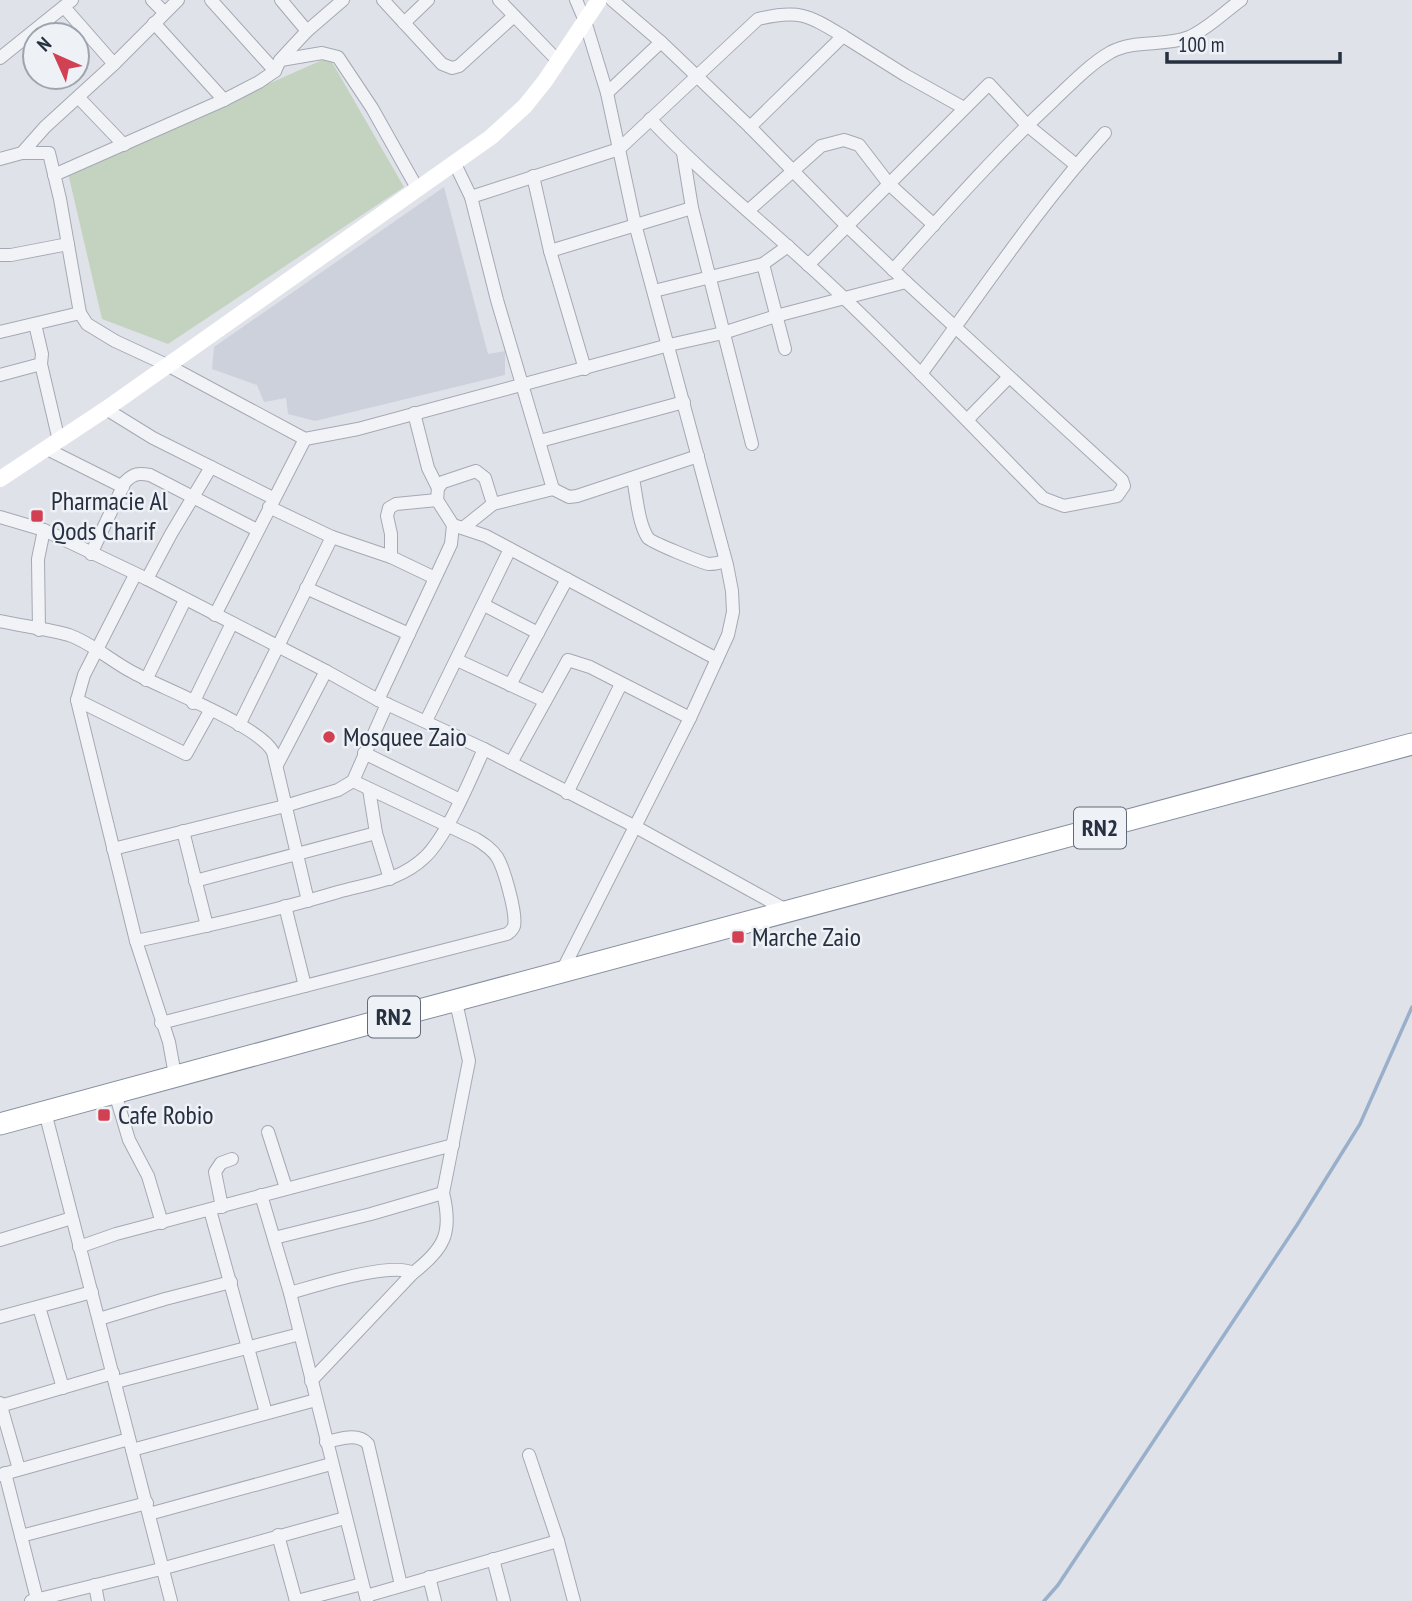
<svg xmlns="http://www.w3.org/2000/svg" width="1412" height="1601" font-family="'PT Sans Narrow',sans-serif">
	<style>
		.built { fill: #cdd1db }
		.green { fill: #c4d3c0 }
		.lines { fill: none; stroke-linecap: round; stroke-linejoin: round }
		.stream { stroke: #99afca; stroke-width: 3.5 }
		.street-casing { stroke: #a4a9b3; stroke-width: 14 }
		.highway-casing { stroke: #868f9f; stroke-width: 23 }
		.street { stroke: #f2f3f7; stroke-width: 12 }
		.secondary { stroke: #fff; stroke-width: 16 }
		.highway { stroke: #fff; stroke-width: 21 }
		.poi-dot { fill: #d14053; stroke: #eef1f6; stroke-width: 2.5 }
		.labels { text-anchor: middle; stroke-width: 5; stroke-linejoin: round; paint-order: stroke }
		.shield { fill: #eef1f6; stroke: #636a77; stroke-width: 2 }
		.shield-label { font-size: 24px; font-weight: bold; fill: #273040 }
		.poi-label { font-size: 26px; fill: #273040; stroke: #eef1f6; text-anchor: start }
	</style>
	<rect width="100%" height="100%" fill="#dfe2e9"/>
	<path class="built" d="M 444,187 L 488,354 L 505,351 L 505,375 L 315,421 L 288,414 L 286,398 L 264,402 L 257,385 L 212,369 L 214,347 Z"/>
	<path class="green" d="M 329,57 L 404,187 L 168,344 L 102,319 L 68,173 Z"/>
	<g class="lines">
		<path class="stream" d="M 1044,1601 L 1058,1585 L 1297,1225 L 1360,1124 L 1412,1007"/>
		<defs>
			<g id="street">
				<path d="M 152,0 L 164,12"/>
				<path d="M 211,0 L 275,71"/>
				<path d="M 281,0 L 307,31"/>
				<path d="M 383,0 L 442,64 L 452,68 L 459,66 L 514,16"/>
				<path d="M 499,0 L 559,62"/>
				<path d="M 612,0 L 661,42 L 750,127 L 847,226 L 906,282 L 1122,480 L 1124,486 L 1117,496 L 1064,506 L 1043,498 C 977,431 913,364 845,299 C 781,237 711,183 650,119"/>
				<path d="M 64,7 L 114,64"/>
				<path d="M 154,23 L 224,100"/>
				<path d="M 404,23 L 428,0"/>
				<path d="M 0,58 L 72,0"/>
				<path d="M 281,60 L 322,53 L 338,57 L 372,108 L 417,188"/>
				<path d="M 607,93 L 661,42"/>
				<path d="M 78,97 L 124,145"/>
				<path d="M 750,127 L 843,36 L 905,75 L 964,108"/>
				<path d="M 22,153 L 45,127 L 114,64 L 178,0"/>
				<path d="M 683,153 L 692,208 L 752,444"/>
				<path d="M 0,159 L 22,153 L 49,153 L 60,199 L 80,313 L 87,324 L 115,341 L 169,366 L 305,439 L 358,429 L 669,345 L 723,333 L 776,316 L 906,282"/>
				<path d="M 455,164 L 471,197 L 497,300 L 553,489 L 569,497 L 577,496 L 698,456"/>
				<path d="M 54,175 L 224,100 L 259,82 L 275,71 L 280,60 L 307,31 L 343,0"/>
				<path d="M 533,176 L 550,251 L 585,369"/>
				<path d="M 471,197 L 619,149 L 758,19 C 799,9 808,15 843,36"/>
				<path d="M 749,210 L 821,146 L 844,140 L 859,145 L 889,184 L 934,225"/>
				<path d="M 550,251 L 692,208"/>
				<path d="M 0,255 L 11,255 L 68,244"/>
				<path d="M 763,264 L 785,349"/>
				<path d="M 808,265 L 989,84 L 1027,125 L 1076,165"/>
				<path d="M 893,270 C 945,212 997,153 1054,100 C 1072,83 1090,64 1111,52 C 1135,39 1164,47 1189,37 C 1209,28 1224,12 1241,0"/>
				<path d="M 654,291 L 763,264 L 788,246"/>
				<path d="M 0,332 L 80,313"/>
				<path d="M 41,364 L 59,441"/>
				<path d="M 921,374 C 981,293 1037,208 1105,133"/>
				<path d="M 0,375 L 41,364 L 42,354 L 35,324"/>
				<path d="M 106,409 L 153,438 L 273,498"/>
				<path d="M 414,413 L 428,468 L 438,488"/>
				<path d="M 967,420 L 1009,377"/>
				<path d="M 540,441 L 684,402"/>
				<path d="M 47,449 L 123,487"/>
				<path d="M 633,479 C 637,497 638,523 648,538 C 651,542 702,563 709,564 C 715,564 719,563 725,561"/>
				<path d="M 493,504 L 485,478 L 476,471 L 443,482 L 438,488 L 437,500 L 453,525 L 486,536 L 717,659"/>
				<path d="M 269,507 L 332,537"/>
				<path d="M 0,517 L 44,530 L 147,579 L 326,671 L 378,700 L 484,749 L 634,826 L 788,911"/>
				<path d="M 463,528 L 493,504 L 553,489"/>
				<path d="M 91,554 L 125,482 C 134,473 139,473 150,475 L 257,530"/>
				<path d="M 391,557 L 435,578"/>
				<path d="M 135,575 L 84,675 L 77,700 L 136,941 L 169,1042 L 175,1075"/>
				<path d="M 147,579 L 171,534 L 211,467"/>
				<path d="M 306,588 L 409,634"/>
				<path d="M 484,605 L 538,633"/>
				<path d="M 215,615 L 305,439"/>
				<path d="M 0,621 C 22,626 48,629 69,635 C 92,643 112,662 134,673 C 164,689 260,726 273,752 L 308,901"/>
				<path d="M 39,630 L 38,559 L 44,530"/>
				<path d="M 457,660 L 545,701"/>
				<path d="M 146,680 L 185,600"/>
				<path d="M 510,685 L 567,579"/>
				<path d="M 77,700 L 186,754 L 210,711"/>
				<path d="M 378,700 L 445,557 L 451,544 L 453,525"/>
				<path d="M 193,703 L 232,623"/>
				<path d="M 426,721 L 510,549"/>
				<path d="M 239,725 L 332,537 L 391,557 L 391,534 L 387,516 L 389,508 L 396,504 L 437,500"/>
				<path d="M 364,753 L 460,800"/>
				<path d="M 511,763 L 568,660 L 590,667 L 690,718"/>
				<path d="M 277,765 L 326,671"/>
				<path d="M 369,789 L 376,833 L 390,879"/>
				<path d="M 567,793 L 621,684"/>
				<path d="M 183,831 L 207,926"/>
				<path d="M 113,849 L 285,806 L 338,790 L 353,781 L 387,704"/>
				<path d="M 195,881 L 376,833"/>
				<path d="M 285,906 L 305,986"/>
				<path d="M 136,941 C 204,927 271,912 338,892 C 370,883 400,881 425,857 C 447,836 471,778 484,749"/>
				<path d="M 562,971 L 690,718 L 728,635 L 733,612 L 732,591 L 727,565 L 635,224 L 607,93 L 585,21 L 576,0"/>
				<path d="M 161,1023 L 507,934 C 511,931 512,931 514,926 C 517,914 504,868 497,857 C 492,849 484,844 476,839 L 353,781"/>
				<path d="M 115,1093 L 129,1140 L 148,1176 L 162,1223"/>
				<path d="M 45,1112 L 171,1601"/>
				<path d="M 268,1132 L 286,1188"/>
				<path d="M 261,1195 L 290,1293 L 367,1601"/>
				<path d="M 222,1207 L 215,1172 L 221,1163 L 232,1159"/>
				<path d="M 210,1210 L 266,1413"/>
				<path d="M 274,1238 L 371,1214 L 443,1193"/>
				<path d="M 0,1240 L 72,1218"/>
				<path d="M 79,1247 L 116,1234 L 453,1145"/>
				<path d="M 413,1273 C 444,1249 453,1233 443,1193 L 469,1061 L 458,1011 L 451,1002"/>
				<path d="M 290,1293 C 315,1286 392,1261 413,1273 L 311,1381"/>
				<path d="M 39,1307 L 63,1388"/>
				<path d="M 0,1317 L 92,1292"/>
				<path d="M 99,1319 L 165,1299 L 231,1282"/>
				<path d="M 116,1382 L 300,1334"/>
				<path d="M 0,1403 L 19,1469"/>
				<path d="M 0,1406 L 113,1373"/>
				<path d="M 326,1442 C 340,1439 358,1432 368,1444 L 401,1585"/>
				<path d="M 132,1450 L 316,1400"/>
				<path d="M 529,1455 L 558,1541 L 574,1601"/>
				<path d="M 5,1473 L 37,1599"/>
				<path d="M 0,1475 L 129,1439"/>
				<path d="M 149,1514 L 331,1464"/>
				<path d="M 278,1535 L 296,1601"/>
				<path d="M 21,1536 L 147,1503"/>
				<path d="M 493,1559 L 504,1601"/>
				<path d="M 429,1577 L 435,1601"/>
				<path d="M 95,1585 L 98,1601"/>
				<path d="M 366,1596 L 558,1541"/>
				<path d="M 31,1601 L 161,1569 L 345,1518"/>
				<path d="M 297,1601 L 362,1584"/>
			</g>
			<path id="highway" d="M 0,1124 C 470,995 941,871 1412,744"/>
		</defs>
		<use href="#street" class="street-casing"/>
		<use href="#highway" class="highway-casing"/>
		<use href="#street" class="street"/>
		<path class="secondary" d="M 0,479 L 106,409 L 491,137 L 525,106 L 545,81 L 599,0"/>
		<use href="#highway" class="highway"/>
	</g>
	<g class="poi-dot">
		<rect x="30" y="509" width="14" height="14" rx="3.5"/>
		<circle cx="329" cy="737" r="7"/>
		<rect x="731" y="930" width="14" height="14" rx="3.5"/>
		<rect x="97" y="1108" width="14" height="14" rx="3.5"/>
	</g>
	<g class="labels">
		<g class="shield">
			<rect x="1074" y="807.5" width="52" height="41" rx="5"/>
			<rect x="368" y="996.5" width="52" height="41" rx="5"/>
		</g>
		<g class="shield-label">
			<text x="1100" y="836">RN2</text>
			<text x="394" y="1025">RN2</text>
		</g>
		<g class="poi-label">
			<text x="51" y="510">Pharmacie Al<tspan x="51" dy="30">Qods Charif</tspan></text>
			<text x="343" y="746">Mosquee Zaio</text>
			<text x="752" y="946">Marche Zaio</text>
			<text x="118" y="1124">Cafe Robio</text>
		</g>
	</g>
	<g transform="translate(56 56) rotate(315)"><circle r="33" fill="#eef1f6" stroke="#9ea4ad" stroke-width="2"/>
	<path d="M0-5L12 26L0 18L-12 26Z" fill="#d14053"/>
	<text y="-10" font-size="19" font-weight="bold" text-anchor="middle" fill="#273040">N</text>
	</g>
	<path d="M1167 52v10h173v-10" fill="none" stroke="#273040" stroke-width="3.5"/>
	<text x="1178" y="52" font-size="21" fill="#273040" stroke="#eef1f6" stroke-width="5" paint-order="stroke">100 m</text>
</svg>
